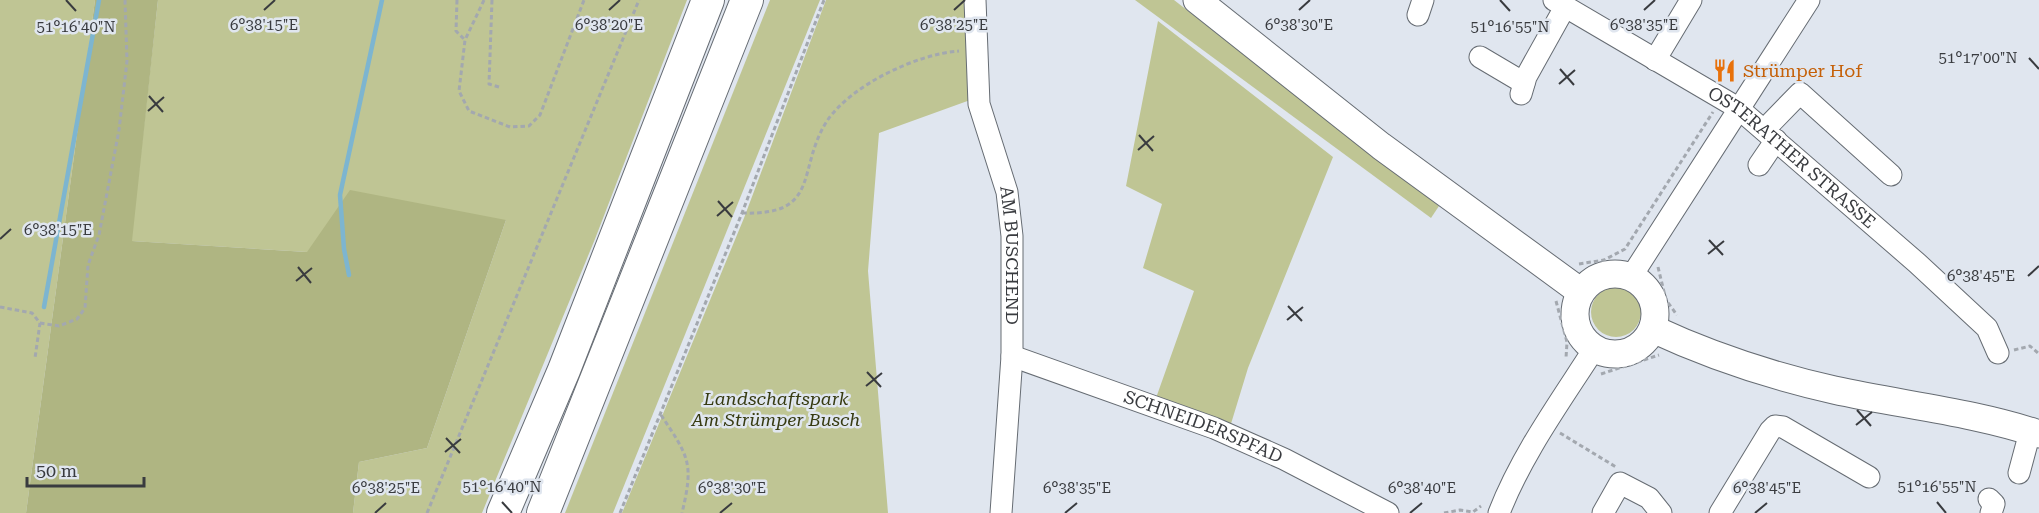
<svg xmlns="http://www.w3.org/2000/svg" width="2039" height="513" font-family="'Roboto Serif',serif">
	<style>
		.green { fill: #bfc594 }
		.forest { fill: #afb582 }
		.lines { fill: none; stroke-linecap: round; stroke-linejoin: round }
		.stream { stroke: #7db5d0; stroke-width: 4.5 }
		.minor-casing { stroke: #666c73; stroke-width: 23 }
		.major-casing { stroke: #666c73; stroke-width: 29 }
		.highway-casing { stroke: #666c73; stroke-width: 34 }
		.path { stroke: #a3a8af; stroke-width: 3; stroke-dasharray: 4.5 3; stroke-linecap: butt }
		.minor { stroke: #fff; stroke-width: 21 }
		.major { stroke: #fff; stroke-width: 27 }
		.highway { stroke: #fff; stroke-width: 32 }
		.ticks { fill: none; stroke: #393b3f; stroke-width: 2 }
		.labels { text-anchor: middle; stroke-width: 5; stroke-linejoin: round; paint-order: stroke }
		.food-label { font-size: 18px; fill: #c56008; stroke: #e0e6ef; text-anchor: start }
		.street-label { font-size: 18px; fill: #393b3f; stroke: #e0e6ef }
		.park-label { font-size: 18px; font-style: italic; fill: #373b12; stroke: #e0e6ef }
		.ticks-label { font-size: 15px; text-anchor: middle; fill: #393b3f; stroke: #e0e6ef; stroke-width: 5; stroke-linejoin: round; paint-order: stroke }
	</style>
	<rect width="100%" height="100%" fill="#e0e6ef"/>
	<g class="green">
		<path d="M 0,0 L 95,0 L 26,513 L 0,513 Z"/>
		<path d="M 158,0 L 687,0 L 595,239 L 482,513 L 353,513 L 359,462 L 427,448 L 506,220 L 307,252 L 131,241 Z"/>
		<path d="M 770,0 L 820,0 L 613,513 L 565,513 Z"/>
		<path d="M 826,0 L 971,0 L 973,99 L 879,133 L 868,271 L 888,513 L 622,513 L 744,218 Z"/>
		<path d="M 1135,0 L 1174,0 L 1439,206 L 1431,218 Z"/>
		<path d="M 1158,21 L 1333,157 L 1248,368 L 1230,427 L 1156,398 L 1194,291 L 1143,268 L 1162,204 L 1126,186 Z"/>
		<circle cx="1616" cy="312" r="25"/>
	</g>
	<path class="forest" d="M 95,0 L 158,0 L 132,241 L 307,252 L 350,190 L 506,220 L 427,448 L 359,462 L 353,513 L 26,513 Z"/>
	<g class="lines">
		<g class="stream">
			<path d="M 349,275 L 344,249 L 340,195 L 382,0"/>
			<path d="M 44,307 L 99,0"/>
		</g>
		<defs>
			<g id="minor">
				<path id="s1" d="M 975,0 L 979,104 L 1007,192 L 1012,236 L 1012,356 L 1001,513"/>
				<path id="s2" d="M 1554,0 L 1738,108 L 1917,263 L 1987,328 L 1998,353"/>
				<path d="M 1418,15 L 1423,0"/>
				<path d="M 1480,57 L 1524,83"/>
				<path d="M 1655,60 L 1691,0"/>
				<path d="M 1521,94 L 1526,77 L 1565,7"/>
				<path d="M 1764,130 L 1800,93 L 1891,175"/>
				<path d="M 1759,165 L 1776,140"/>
				<path d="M 1631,277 L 1809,0"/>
				<path id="s3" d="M 1012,356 L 1214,428 L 1284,459 L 1388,513"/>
				<path d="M 2019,473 L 2030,432"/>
				<path d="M 1989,499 L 1994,504 L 1991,513"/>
				<path d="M 1499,513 C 1522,454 1560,402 1594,349"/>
				<path d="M 1603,513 L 1620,483 L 1649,498 L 1661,513"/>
				<path d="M 1720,513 L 1770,431 L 1775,426 L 1783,427 L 1869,477"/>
			</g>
			<g id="major">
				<path d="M 1197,0 L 1381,146 L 1581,292"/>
				<circle cx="1615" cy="314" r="40"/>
				<path d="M 1653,329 C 1711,356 1772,376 1834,390 C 1902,405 1973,412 2039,434"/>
			</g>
			<g id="highway">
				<path d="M 503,513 L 564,370 L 708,0"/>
				<path d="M 543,513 L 747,0"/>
			</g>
		</defs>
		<use href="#minor" class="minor-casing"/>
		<use href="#major" class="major-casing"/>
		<use href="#highway" class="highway-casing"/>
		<g class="path">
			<path d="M 457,0 L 456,31 L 465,40"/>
			<path d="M 484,0 L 465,40 L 459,91 L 469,111 L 510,127 L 529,126 L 540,115 L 584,0"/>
			<path d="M 492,0 L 489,84 L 499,87"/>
			<path d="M 742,213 C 822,216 796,169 827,121 C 851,85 917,54 959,51"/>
			<path d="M 1579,264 L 1604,260 L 1625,249 L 1713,112"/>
			<path d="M 1658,267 L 1666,300 L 1677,315"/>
			<path d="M 1556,301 L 1567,342 L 1566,358"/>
			<path d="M 0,307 L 32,313 L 40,323 L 35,358"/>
			<path d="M 40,323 L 59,326 L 77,319 L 85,308 L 88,265 L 99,235 L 119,130 L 127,61 L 125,0"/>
			<path d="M 2014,350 L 2030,346 L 2039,354"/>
			<path d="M 1601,374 L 1659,355"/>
			<path d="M 661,415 C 689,457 694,463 682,513"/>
			<path d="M 1560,433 L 1616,467"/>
			<path d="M 427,513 L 639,0"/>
			<path d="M 620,513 L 742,213 L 824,0"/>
			<path d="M 1444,513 L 1460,510 L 1473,512 L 1481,506"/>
		</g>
		<use href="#minor" class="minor"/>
		<use href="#major" class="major"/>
		<use href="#highway" class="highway"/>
	</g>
	<path class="ticks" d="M 66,0 L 76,11M 1500,0 L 1510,11M 264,10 L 275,0M 609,10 L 620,0M 954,10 L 965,0M 1299,10 L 1310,0M 1644,10 L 1655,0M 2029,58 L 2039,69M 1560,69 L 1574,85M 1559,84 L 1575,70M 149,96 L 163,112M 148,111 L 164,97M 1139,135 L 1153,151M 1138,150 L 1154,136M 718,201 L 732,217M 717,216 L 733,202M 0,239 L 11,229M 1709,240 L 1723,255M 1708,254 L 1724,241M 298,267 L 311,283M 2028,276 L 2039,266M 296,281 L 312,268M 1288,306 L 1302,321M 1287,320 L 1303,307M 867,372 L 881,387M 866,386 L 882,373M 1857,410 L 1871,426M 1856,425 L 1872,412M 446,438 L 460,453M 445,452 L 461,439M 502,502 L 512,513M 1937,502 L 1946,513M 375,513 L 386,503M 720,513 L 732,503M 1065,513 L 1077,503M 1410,513 L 1422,503M 1755,513 L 1767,503"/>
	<defs>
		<symbol id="restaurant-bare" viewBox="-9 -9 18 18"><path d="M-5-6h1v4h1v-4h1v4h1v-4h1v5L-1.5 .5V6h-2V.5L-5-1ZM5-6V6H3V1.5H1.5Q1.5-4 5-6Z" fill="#e8710a" stroke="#e0e6ef" stroke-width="2.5" paint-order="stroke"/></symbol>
	</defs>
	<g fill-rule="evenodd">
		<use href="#restaurant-bare" x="1708" y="54" width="33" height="33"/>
	</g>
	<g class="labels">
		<g class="food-label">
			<text x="1743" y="77">Strümper Hof</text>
		</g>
		<g class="street-label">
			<text dy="6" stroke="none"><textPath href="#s2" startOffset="286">OSTERATHER STRASSE</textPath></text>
			<text dy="6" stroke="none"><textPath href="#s1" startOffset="260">AM BUSCHEND</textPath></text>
			<text dy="6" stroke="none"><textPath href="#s3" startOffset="204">SCHNEIDERSPFAD</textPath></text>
		</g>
		<g class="park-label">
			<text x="776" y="405">Landschaftspark<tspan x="776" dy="21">Am Strümper Busch</tspan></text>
		</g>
	</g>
	<g class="ticks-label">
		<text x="264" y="30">6°38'15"E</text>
		<text x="609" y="30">6°38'20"E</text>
		<text x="1299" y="30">6°38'30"E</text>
		<text x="1644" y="30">6°38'35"E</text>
		<text x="954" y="30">6°38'25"E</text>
		<text x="76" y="32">51°16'40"N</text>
		<text x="1510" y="32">51°16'55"N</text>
		<text x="1978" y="63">51°17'00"N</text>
		<text x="58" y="235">6°38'15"E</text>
		<text x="1981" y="281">6°38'45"E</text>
		<text x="502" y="492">51°16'40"N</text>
		<text x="1937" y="492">51°16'55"N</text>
		<text x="386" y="493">6°38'25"E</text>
		<text x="732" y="493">6°38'30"E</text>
		<text x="1077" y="493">6°38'35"E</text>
		<text x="1422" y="493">6°38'40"E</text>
		<text x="1767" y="493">6°38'45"E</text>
	</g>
	<path d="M27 477v9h117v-9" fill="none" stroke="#393b3f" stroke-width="3"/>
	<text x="36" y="477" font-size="18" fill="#393b3f" stroke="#e0e6ef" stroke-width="4.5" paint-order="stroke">50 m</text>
</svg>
